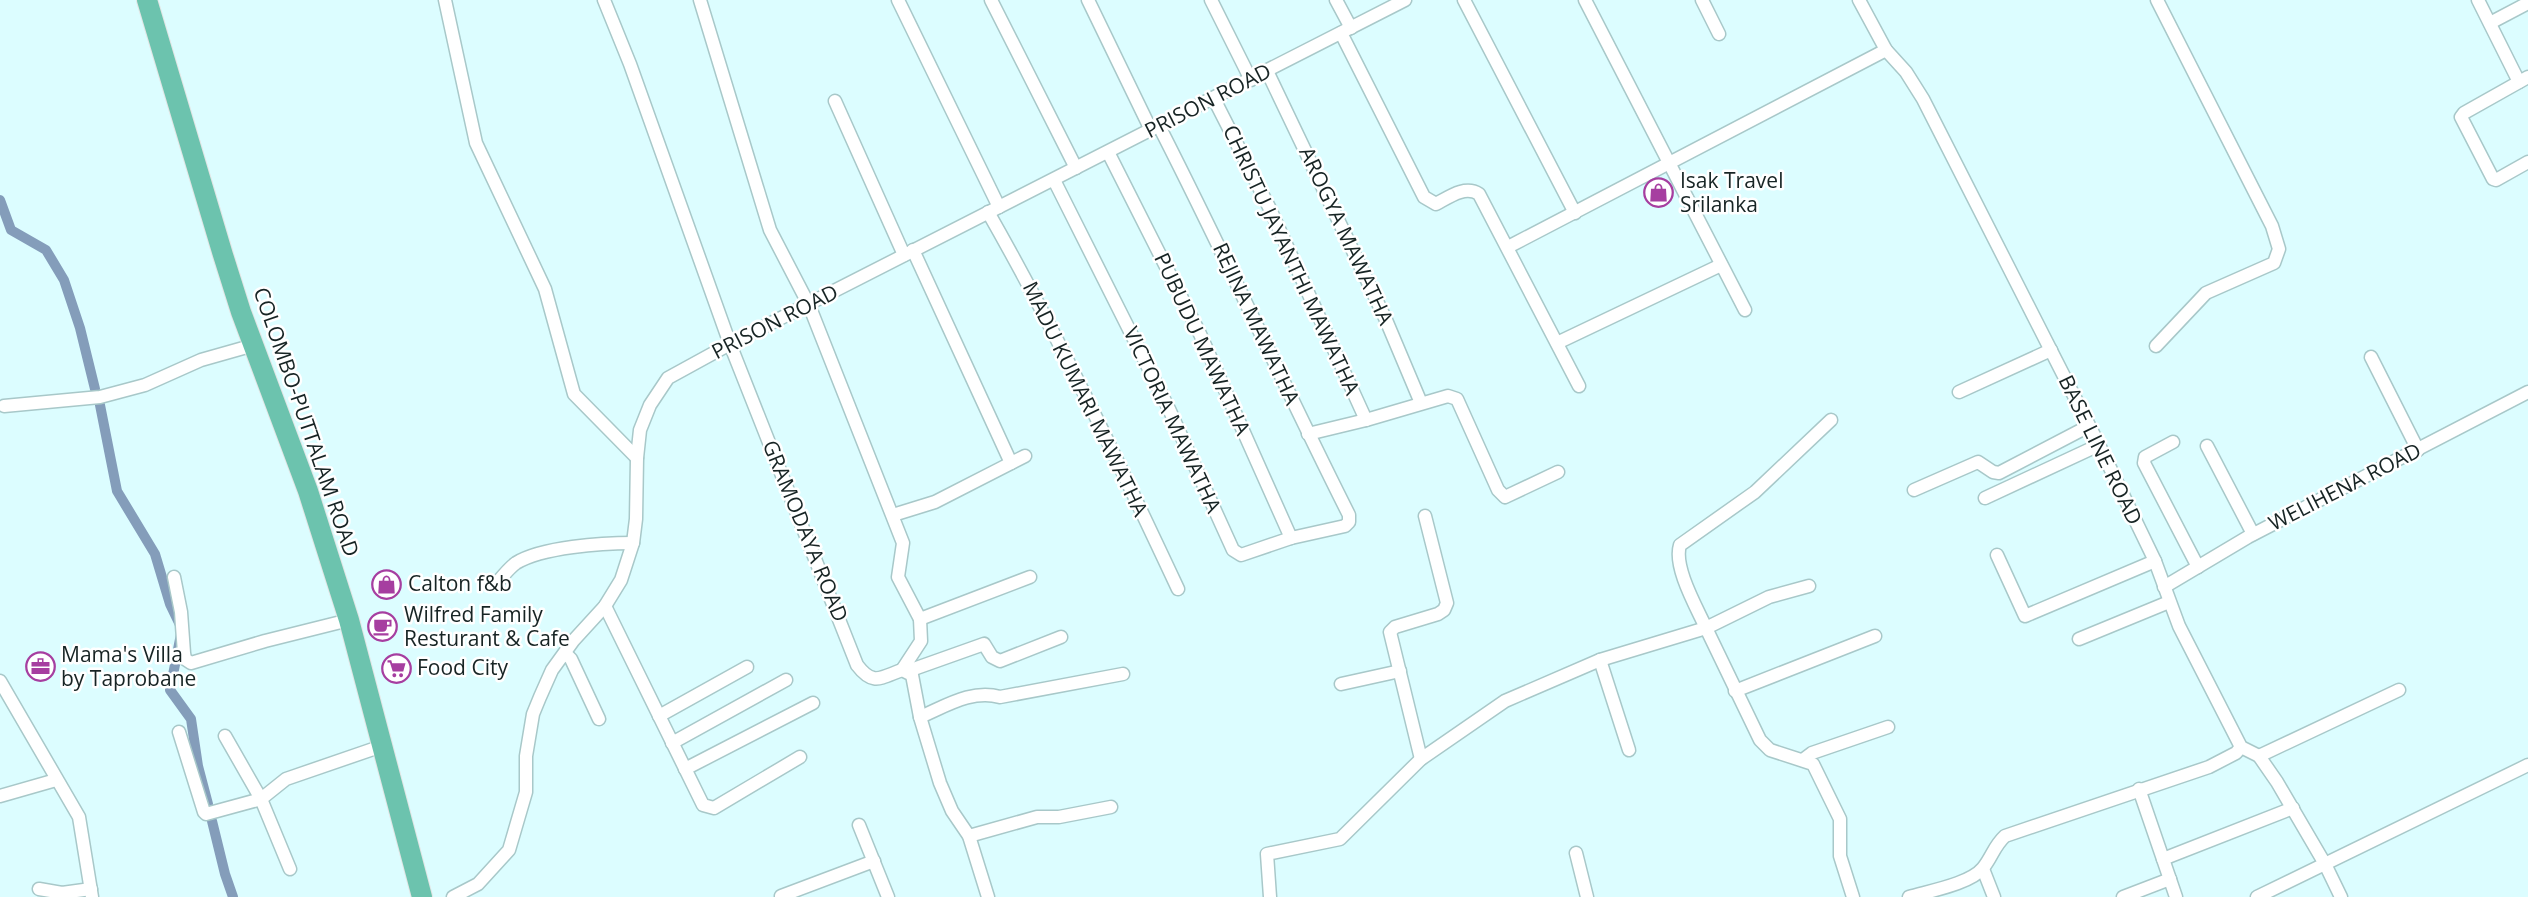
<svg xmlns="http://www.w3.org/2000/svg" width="2528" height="897" font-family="'Open Sans',sans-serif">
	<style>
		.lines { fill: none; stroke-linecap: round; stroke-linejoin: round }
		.canal { stroke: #849dba; stroke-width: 10 }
		.minor-casing { stroke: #a8c8c9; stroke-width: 15 }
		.trunk-casing { stroke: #e3e5e5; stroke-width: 22 }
		.minor { stroke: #fff; stroke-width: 12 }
		.trunk { stroke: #6cc3ae; stroke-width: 20 }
		.labels { text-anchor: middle; stroke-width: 5; stroke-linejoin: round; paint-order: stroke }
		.street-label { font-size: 21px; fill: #172424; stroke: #fff }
		.poi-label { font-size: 21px; fill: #172424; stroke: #fff; text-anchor: start }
	</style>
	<rect width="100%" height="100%" fill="#dcfdff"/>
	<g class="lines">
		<g class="canal">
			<path d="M 0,200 L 11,230 L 46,250 L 64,280 L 80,328 L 95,389"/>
			<path d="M 100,405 L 117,491 L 155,554 L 170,604 L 182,629 L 170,690 L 191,719 L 198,766 L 208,804"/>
			<path d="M 212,821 L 225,874 L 233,897"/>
		</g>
		<defs>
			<g id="minor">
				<path d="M 445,0 L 476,143 L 545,289 L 574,394 L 637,458"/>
				<path d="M 604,0 L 630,64 L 730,344 L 857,665 C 873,686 880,678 902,670 L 912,675 L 920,717 L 940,783 L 952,811 L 969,836 L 988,897"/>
				<path d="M 700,0 L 770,230 L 809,305 L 903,543 L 898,577 L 920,619 L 921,641 L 902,670"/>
				<path d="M 898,0 L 999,207"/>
				<path d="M 991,0 L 1076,168"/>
				<path d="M 1088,0 L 1151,130"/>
				<path d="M 1211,0 L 1251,80"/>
				<path d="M 1336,0 L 1351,28"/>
				<path d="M 1464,0 L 1575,213"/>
				<path d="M 1585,0 L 1745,310"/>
				<path d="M 1702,0 L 1719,34"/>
				<path d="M 1859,0 L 1886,50 L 1906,72 L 1923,99 L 2099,445 L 2155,561 L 2179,626 L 2241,747 L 2259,756 L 2277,782 L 2325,864 L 2341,897"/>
				<path d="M 2478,0 L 2519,82"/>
				<path d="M 2490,23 L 2528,3"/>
				<path d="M 1341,33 L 1424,197 L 1436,204 C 1449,197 1465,185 1479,194 L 1579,386"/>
				<path d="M 1267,71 L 1386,320 L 1421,403"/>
				<path d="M 2528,77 L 2464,113 L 2461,117 L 2493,179 L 2496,180 L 2528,162"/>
				<path d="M 1214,99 L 1270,209 L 1366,420"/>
				<path d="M 835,101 L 904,255"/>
				<path d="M 1108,152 L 1200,334 L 1291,538"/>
				<path d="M 1054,180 L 1169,409 L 1233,550 L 1241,555 L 1291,538 L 1345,526 L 1349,522 L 1349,515 C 1284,386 1225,255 1159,126"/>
				<path d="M 988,212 C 1058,335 1118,461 1178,589"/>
				<path d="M 1508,247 L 1886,50"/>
				<path d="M 913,250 L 1011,463"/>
				<path d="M 1557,343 L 1721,265"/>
				<path d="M 2156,346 L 2206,293 L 2274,263 L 2279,249 L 2272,226 L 2157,0"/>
				<path d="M 2371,357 L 2418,450"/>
				<path d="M 1959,392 L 2051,350"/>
				<path d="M 4,406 L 100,397 L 145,385 L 201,360 L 254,345"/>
				<path d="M 1308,434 L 1366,420 L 1448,396 L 1457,399 L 1498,490 L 1505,497 L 1558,472"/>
				<path d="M 2173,442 L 2145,457 L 2144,463 L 2198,567"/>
				<path d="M 2207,446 L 2253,534"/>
				<path d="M 1914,490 L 1978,462 L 1993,472 L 1999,473 L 2089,426"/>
				<path d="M 1985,498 L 2099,445"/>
				<path d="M 893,515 L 935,502 L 1025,456"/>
				<path d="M 1997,555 L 2025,616 L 2155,561"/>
				<path d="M 174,577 L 181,612 L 184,653 L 185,659 L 191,663 L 265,641 L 349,620"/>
				<path d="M 496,584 C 502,577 509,568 516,563 C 542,547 602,543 633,543"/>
				<path d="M 1809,586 L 1769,597 L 1706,628 C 1697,608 1673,567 1680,545 L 1755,492 L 1831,420"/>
				<path d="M 2164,587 L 2248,537 L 2528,392"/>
				<path d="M 605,606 L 703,805 L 714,808 L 800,757"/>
				<path d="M 920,619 L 1030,577"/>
				<path d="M 2079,639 L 2169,602"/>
				<path d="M 565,653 L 571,659 L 599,719"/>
				<path d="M 1600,660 L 1629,750"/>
				<path d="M 908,671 L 984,644 L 992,657 L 1000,661 L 1061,637"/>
				<path d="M 0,681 L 79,817 L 92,897"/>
				<path d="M 1341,684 L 1400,671"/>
				<path d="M 1735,691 L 1875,636"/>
				<path d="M 659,716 L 747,667"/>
				<path d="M 920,717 C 946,706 972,689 1000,697 L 1123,674"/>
				<path d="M 179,732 L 204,812 L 206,814 L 261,799 L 290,869"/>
				<path d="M 225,736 L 261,799 L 286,779 L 382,746"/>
				<path d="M 672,743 L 786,680"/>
				<path d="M 2259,756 L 2399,690"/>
				<path d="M 1421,759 L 1390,632 L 1395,627 L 1438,614 L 1444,610 L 1447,603 L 1425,516"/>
				<path d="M 1804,759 L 1812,753 L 1888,727"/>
				<path d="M 685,769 L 813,703"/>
				<path d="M 2139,789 L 2176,897"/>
				<path d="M 0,796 L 56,780"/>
				<path d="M 859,825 L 888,897"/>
				<path d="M 969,836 L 1037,817 L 1059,817 L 1111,807"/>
				<path d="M 1576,853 L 1587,897"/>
				<path d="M 2163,859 L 2293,808"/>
				<path d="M 1983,869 L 1994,897"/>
				<path d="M 39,889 L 62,893 L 91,889"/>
				<path d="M 781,896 L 874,861"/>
				<path d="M 453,897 L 478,884 L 509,850 L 526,792 L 526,756 L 533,714 L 540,697 L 552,670 L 573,641 L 605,606 L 621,580 L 633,543 L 636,519 L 637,458 L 640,430 L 650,405 L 668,378 L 730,344 L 1405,0"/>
				<path d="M 1270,897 L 1267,854 L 1340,839 L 1421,759 L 1505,701 L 1600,660 L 1706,628 L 1760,740 L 1770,750 L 1813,764 L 1840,819 L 1840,856 L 1853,897"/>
				<path d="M 1909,897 C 1929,891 1970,884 1983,868 C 1992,857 1994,846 2005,836 L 2209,767 L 2236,753 L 2241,747"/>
				<path d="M 2123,897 L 2170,879"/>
				<path d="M 2257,897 L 2528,765"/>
			</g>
			<path id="trunk" d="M 147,0 L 223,255 L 241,312 L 308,491 L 349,620 L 422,897"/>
		</defs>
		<use href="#minor" class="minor-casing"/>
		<use href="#trunk" class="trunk-casing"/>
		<use href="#minor" class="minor"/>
		<use href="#trunk" class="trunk"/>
	</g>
	<defs>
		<symbol id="shop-ring" viewBox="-11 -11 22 22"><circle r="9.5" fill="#fff" stroke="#a63ea0" stroke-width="1.5"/><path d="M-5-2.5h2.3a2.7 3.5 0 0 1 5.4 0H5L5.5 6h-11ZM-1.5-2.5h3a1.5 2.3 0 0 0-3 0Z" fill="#a63ea0"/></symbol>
		<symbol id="cafe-ring" viewBox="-11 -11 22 22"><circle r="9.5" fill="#fff" stroke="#a63ea0" stroke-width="1.5"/><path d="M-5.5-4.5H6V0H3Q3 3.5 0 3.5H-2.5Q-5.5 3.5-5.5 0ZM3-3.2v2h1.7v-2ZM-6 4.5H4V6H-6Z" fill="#a63ea0"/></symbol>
		<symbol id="office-ring" viewBox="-11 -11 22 22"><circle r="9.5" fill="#fff" stroke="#a63ea0" stroke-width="1.5"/><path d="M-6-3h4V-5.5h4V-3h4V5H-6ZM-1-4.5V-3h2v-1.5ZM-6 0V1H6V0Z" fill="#a63ea0"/></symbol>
		<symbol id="supermarket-ring" viewBox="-11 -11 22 22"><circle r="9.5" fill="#fff" stroke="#a63ea0" stroke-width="1.5"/><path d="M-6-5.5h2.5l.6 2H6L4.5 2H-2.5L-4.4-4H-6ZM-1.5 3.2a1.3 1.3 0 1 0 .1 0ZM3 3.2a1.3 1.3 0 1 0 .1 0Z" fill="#a63ea0"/></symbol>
	</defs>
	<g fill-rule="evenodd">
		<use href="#shop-ring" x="1642" y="176" width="33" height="33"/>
		<use href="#shop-ring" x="370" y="568" width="33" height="33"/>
		<use href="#cafe-ring" x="366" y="610" width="33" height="33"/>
		<use href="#office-ring" x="24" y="650" width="33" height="33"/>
		<use href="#supermarket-ring" x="380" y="652" width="33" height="33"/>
	</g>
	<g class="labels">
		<g class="street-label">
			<text transform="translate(1208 101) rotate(-27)" y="7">PRISON ROAD</text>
			<text transform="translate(1346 236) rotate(65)" y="7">AROGYA MAWATHA</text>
			<text transform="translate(1291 260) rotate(65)" y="7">CHRISTU JAYANTHI MAWATHA</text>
			<text transform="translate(775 322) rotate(-27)" y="7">PRISON ROAD</text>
			<text transform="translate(1256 324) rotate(65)" y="7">REJINA MAWATHA</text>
			<text transform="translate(1202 344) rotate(65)" y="7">PUBUDU MAWATHA</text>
			<text transform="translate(1085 399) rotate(64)" y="7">MADU KUMARI MAWATHA</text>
			<text transform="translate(1172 420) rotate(65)" y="7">VICTORIA MAWATHA</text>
			<text transform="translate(306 422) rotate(71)" y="7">COLOMBO-PUTTALAM ROAD</text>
			<text transform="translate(2100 450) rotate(64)" y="7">BASE LINE ROAD</text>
			<text transform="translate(2345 487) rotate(-27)" y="7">WELIHENA ROAD</text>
			<text transform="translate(805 531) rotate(68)" y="7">GRAMODAYA ROAD</text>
		</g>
		<g class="poi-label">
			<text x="1680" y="188">Isak Travel<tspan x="1680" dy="24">Srilanka</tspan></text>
			<text x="408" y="591">Calton f&amp;b</text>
			<text x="404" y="622">Wilfred Family<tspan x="404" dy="24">Resturant &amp; Cafe</tspan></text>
			<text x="61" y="662">Mama's Villa<tspan x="61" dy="24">by Taprobane</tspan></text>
			<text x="417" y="675">Food City</text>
		</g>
	</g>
</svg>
